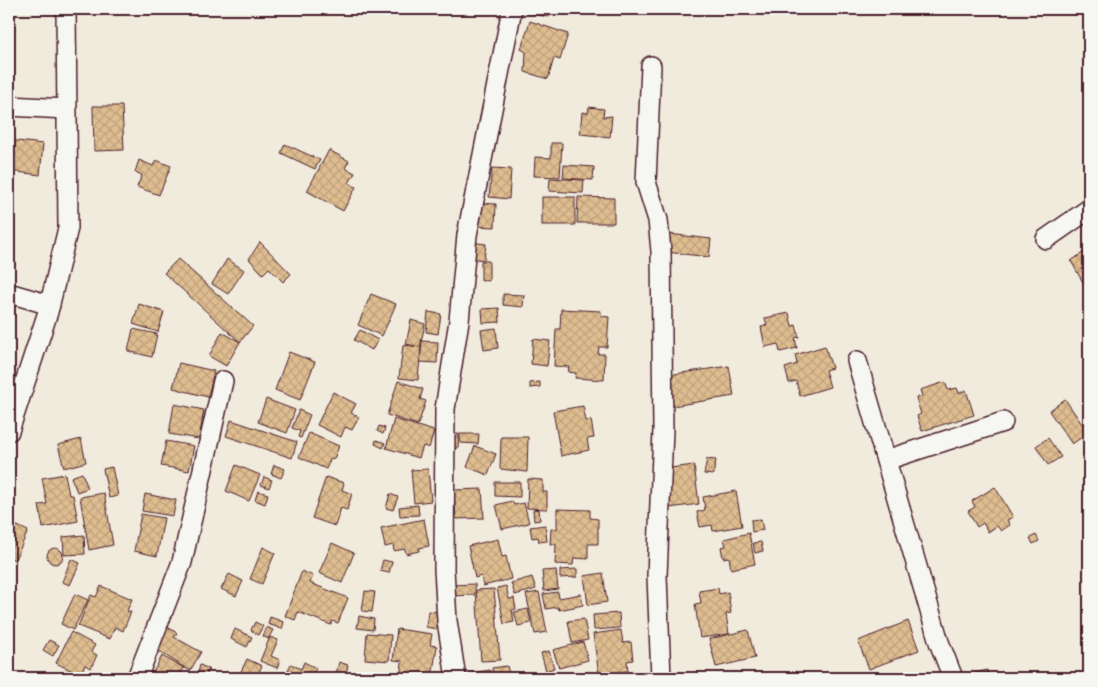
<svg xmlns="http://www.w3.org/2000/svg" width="1098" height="687" font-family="'Architects Daughter',sans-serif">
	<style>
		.building { fill: url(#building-cross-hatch); stroke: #4a1f2b }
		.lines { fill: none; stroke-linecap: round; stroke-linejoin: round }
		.street-casing { stroke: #4a1f2b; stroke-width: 22 }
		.street { stroke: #f6f6f2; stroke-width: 19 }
	</style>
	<defs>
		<pattern id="building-cross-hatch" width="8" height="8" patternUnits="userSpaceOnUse" patternTransform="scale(1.25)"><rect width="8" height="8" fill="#debd90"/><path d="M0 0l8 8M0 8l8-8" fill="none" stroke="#c0a27c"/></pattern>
	</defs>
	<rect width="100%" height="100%" fill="#f1ebde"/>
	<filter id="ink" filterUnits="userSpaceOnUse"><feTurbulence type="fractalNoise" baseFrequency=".02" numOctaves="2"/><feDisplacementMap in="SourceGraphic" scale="10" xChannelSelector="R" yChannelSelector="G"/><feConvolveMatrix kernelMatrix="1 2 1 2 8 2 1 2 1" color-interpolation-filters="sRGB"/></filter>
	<g filter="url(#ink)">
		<g class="building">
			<path d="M 154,9 L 196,9 L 196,12 Z"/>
			<path d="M 516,9 L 551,9 L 549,17 L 516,11 Z"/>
			<path d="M 530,21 L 568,34 L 560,60 L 554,58 L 548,79 L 525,72 L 526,52 L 521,49 Z"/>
			<path d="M 93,106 L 122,106 L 124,150 L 94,151 Z"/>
			<path d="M 589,107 L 604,109 L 603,117 L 612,116 L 610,137 L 580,134 L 582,112 L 588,113 Z"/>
			<path d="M 9,140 L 43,144 L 40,175 L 9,171 Z"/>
			<path d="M 551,143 L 562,143 L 560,177 L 534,176 L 535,157 L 551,158 Z"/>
			<path d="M 285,144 L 320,160 L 315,169 L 281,153 Z"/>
			<path d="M 329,150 L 349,161 L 345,168 L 355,173 L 349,183 L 356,187 L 343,211 L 307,191 Z"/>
			<path d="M 139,160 L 153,166 L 156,160 L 171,166 L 159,195 L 137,187 L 142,175 L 135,172 Z"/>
			<path d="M 564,165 L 594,167 L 593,180 L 563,178 Z"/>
			<path d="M 492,168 L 511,169 L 509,199 L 489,197 Z"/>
			<path d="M 550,178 L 584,180 L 583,193 L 549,191 Z"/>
			<rect x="542" y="197" width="33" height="28"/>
			<path d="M 578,197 L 614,198 L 614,223 L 577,223 Z"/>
			<path d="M 478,203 L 496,204 L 495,227 L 476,226 Z"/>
			<path d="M 669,234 L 711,239 L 709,257 L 666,252 Z"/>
			<path d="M 260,242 L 291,274 L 283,282 L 269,268 L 263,274 L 249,259 Z"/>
			<path d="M 469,242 L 486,244 L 484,260 L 468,258 Z"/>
			<path d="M 1084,252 L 1087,256 L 1089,255 L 1089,293 L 1071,261 Z"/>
			<path d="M 178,259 L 253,326 L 240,342 L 164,273 Z"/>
			<path d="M 227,259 L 244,270 L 228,294 L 212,284 Z"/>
			<path d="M 481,261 L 489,261 L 489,281 L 481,280 Z"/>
			<path d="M 371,294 L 396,304 L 382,336 L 358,325 Z"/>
			<path d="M 503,294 L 524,295 L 523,307 L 503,305 Z"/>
			<path d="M 139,304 L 164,312 L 158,332 L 133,324 Z"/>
			<path d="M 499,308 L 500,322 L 483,323 L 482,309 Z"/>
			<path d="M 561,309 L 601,311 L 601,316 L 609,317 L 607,347 L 599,347 L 598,354 L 605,354 L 604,380 L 575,378 L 576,373 L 568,372 L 569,367 L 554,366 L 556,329 L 560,329 Z"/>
			<path d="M 428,312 L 441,314 L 438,334 L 426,332 Z"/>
			<path d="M 789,313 L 792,326 L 796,325 L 799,337 L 795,338 L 797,348 L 780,352 L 778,344 L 765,347 L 761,327 L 767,325 L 765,318 Z"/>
			<path d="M 411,320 L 425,324 L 420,347 L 406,344 Z"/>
			<path d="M 496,328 L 498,348 L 484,350 L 481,330 Z"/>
			<path d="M 133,329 L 157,334 L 152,357 L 128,351 Z"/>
			<path d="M 360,330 L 378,340 L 372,350 L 354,340 Z"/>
			<path d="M 222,332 L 240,342 L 226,366 L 209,356 Z"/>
			<path d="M 533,339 L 550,341 L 547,366 L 531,364 Z"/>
			<path d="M 422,341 L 438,342 L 437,363 L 420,362 Z"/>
			<path d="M 403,345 L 421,347 L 418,380 L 399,378 Z"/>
			<path d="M 825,346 L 832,368 L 825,370 L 830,387 L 800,396 L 796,381 L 789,383 L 785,368 L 797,364 L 795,355 Z"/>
			<path d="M 289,352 L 315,362 L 300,400 L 275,390 Z"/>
			<path d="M 179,363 L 214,371 L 208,397 L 173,388 Z"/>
			<path d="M 729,366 L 734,396 L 673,406 L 668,375 Z"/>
			<path d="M 398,381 L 423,389 L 420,399 L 426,401 L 418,425 L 387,415 Z"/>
			<path d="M 540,382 L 540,387 L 530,388 L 530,383 Z"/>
			<path d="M 945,382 L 948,390 L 957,388 L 959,393 L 966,390 L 974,415 L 922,431 L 917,416 L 921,414 L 916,398 L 922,396 L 920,390 Z"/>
			<path d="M 333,392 L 356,404 L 351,413 L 359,417 L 352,430 L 345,427 L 341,437 L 317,425 Z"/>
			<path d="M 266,399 L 295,410 L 287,433 L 258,422 Z"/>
			<path d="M 1065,399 L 1088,433 L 1072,444 L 1049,411 Z"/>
			<path d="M 174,404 L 204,410 L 199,439 L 169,434 Z"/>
			<path d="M 583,406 L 586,421 L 591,420 L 594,438 L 587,439 L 589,450 L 561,456 L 553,411 Z"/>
			<path d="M 299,410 L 310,415 L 301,438 L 298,437 L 300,431 L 292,428 Z"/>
			<path d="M 394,419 L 434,431 L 429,448 L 423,446 L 419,458 L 386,448 Z"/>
			<path d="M 231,420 L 297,442 L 292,458 L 226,436 Z"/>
			<path d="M 379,426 L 385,428 L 383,434 L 377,431 Z"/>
			<path d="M 309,433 L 339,446 L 334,459 L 331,458 L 326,469 L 299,457 Z"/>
			<path d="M 449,434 L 459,434 L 458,448 L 455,448 L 454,467 L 448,466 Z"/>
			<path d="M 460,434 L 479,434 L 478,444 L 460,443 Z"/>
			<path d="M 501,437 L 528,437 L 527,472 L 500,469 Z"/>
			<path d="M 1048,438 L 1061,457 L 1048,465 L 1036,446 Z"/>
			<path d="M 81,439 L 86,462 L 64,468 L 58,445 Z"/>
			<path d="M 376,440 L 385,443 L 383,448 L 375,444 Z"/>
			<path d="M 166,441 L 194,446 L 189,471 L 161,466 Z"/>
			<path d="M 475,446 L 496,454 L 488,475 L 467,467 Z"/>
			<path d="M 707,459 L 716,460 L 713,475 L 704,474 Z"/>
			<path d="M 236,465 L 260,475 L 249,501 L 226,491 Z"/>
			<path d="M 274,465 L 285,469 L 281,478 L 271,474 Z"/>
			<path d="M 694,465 L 699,504 L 669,508 L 663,469 Z"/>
			<path d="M 112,467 L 118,496 L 109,498 L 103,469 Z"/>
			<path d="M 428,469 L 431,501 L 414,503 L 411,470 Z"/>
			<path d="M 82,473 L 88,488 L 77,492 L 71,477 Z"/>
			<path d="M 65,474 L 69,495 L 73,495 L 78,521 L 43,528 L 39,505 L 47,504 L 42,478 Z"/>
			<path d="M 264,477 L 272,480 L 269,488 L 261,485 Z"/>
			<path d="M 326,477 L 344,483 L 342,490 L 352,494 L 347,510 L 341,508 L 335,526 L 312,518 Z"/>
			<path d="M 528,479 L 543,480 L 543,492 L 547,492 L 547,509 L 527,508 Z"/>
			<path d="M 495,482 L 520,482 L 520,497 L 495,496 Z"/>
			<path d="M 995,487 L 1013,517 L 1007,520 L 1010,525 L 1001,531 L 997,526 L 988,532 L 983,523 L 977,527 L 968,511 L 975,507 L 972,501 Z"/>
			<path d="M 482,489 L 484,518 L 456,519 L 454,490 Z"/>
			<path d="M 258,491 L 268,494 L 265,504 L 255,500 Z"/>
			<path d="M 736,491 L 742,526 L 713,531 L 712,525 L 700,527 L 697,512 L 705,510 L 703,497 Z"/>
			<path d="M 104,493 L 113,545 L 89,550 L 80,497 Z"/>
			<path d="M 145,494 L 176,500 L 173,516 L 142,511 Z"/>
			<path d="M 390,494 L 398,497 L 393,510 L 386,508 Z"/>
			<path d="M 512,501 L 514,505 L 524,503 L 529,523 L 502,529 L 496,505 Z"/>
			<path d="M 418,505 L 419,515 L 400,516 L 399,507 Z"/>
			<path d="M 539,509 L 540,520 L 534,521 L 533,510 Z"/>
			<path d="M 557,509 L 590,510 L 590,518 L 598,519 L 598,544 L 588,544 L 588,559 L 574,558 L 573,565 L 555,564 L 556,544 L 550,544 L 551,529 L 557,529 Z"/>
			<path d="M 141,514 L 164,518 L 157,556 L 134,551 Z"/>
			<path d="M 424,519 L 429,546 L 419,548 L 419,551 L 406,554 L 405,549 L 394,551 L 393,545 L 385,547 L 381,528 Z"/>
			<path d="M 761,519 L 763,530 L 752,532 L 751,520 Z"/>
			<path d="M 9,522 L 28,531 L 15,560 L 9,558 Z"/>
			<path d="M 545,525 L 547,541 L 539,542 L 538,537 L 532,538 L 530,527 Z"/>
			<path d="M 749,533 L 755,564 L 731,569 L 729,557 L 723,558 L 721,547 L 726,546 L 724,539 Z"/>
			<path d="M 84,535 L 85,554 L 64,555 L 63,537 Z"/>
			<path d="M 1036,535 L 1039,541 L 1033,544 L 1030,538 Z"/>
			<path d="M 498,539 L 502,557 L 506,556 L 511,579 L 483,586 L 481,576 L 475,578 L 468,546 Z"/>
			<path d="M 761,542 L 763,551 L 755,553 L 753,543 Z"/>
			<path d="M 332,543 L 354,553 L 342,583 L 319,573 Z"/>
			<path d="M 263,547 L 275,553 L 262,584 L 250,579 Z"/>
			<circle cx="55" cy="556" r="8"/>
			<path d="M 71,559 L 80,563 L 70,585 L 62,582 Z"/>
			<path d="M 383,560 L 392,562 L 389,573 L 380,571 Z"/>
			<path d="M 577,569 L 577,577 L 560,578 L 560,570 Z"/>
			<path d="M 556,570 L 558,589 L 544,591 L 542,571 Z"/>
			<path d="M 302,571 L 313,576 L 310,583 L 348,598 L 338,623 L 332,621 L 331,625 L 298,612 L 295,620 L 285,616 Z"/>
			<path d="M 603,573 L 607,602 L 588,605 L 584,576 Z"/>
			<path d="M 229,574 L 243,581 L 236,596 L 221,589 Z"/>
			<path d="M 532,577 L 536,589 L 515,595 L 511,583 Z"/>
			<path d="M 475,584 L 475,595 L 450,596 L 450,585 Z"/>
			<path d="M 101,586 L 132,599 L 127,611 L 131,612 L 123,631 L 115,627 L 110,639 L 78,626 L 91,595 L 96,597 Z"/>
			<path d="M 506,586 L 509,599 L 514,598 L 516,609 L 512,610 L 514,622 L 504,624 L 497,588 Z"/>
			<path d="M 718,588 L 719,594 L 728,592 L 731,613 L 726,614 L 729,634 L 700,638 L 695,604 L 701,603 L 699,591 Z"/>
			<path d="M 494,589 L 500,660 L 481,661 L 476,590 Z"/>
			<path d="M 365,591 L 375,592 L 372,612 L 362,611 Z"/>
			<path d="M 539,592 L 547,632 L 535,634 L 526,594 Z"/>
			<path d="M 558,592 L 559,598 L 581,594 L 583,605 L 559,610 L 558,607 L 546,609 L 543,594 Z"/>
			<path d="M 75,594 L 88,600 L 73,630 L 61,624 Z"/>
			<path d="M 528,609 L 531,623 L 518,626 L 514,612 Z"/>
			<path d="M 428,611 L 439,612 L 437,629 L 426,627 Z"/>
			<path d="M 619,613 L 620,628 L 594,630 L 593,615 Z"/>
			<path d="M 359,616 L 374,619 L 373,630 L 357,628 Z"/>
			<path d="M 270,617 L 284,622 L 282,629 L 268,624 Z"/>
			<path d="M 584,619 L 588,640 L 572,643 L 568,621 Z"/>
			<path d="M 908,621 L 919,650 L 869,669 L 858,641 Z"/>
			<path d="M 255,622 L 263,626 L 258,635 L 251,630 Z"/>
			<path d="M 166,626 L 177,633 L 174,637 L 201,652 L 190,671 L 154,648 Z"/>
			<path d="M 267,627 L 273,630 L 268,639 L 263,636 Z"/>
			<path d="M 235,629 L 252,637 L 247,647 L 231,639 Z"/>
			<path d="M 397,629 L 432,634 L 430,645 L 437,646 L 432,677 L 401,672 L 402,661 L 393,660 Z"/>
			<path d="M 621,630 L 623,643 L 631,642 L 633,660 L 627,661 L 628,671 L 599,675 L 593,634 Z"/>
			<path d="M 748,630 L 755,658 L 716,667 L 709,639 Z"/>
			<path d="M 71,632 L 95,645 L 91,652 L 97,655 L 91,668 L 85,665 L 80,675 L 56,663 Z"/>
			<path d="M 367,633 L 391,635 L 389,661 L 365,659 Z"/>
			<path d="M 270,637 L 278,640 L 271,656 L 280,660 L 277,668 L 260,661 Z"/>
			<path d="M 49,640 L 59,645 L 53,656 L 43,650 Z"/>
			<path d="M 583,642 L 588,660 L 559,668 L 553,650 Z"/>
			<path d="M 549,651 L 554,668 L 546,671 L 541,653 Z"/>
			<path d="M 162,656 L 184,668 L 178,678 L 150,678 Z"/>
			<path d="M 247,659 L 262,666 L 256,678 L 238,678 Z"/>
			<path d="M 304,662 L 316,668 L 313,674 L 321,678 L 284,678 L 291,664 L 301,669 Z"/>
			<path d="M 339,662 L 348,665 L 345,678 L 335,678 Z"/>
			<path d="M 200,665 L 209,669 L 206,676 L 198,673 Z"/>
			<path d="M 507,666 L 510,678 L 494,678 L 492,668 Z"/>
			<path d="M 490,670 L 492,678 L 467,678 L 466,674 Z"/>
			<path d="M 987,670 L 989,678 L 964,678 L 963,676 Z"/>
			<path d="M 366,673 L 394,678 L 365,678 Z"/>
			<path d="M 537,673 L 539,678 L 514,678 Z"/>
			<path d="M 642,674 L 642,678 L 613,678 Z"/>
		</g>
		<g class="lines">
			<defs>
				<g id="street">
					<path d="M 651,66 L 646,182 L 658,220 L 661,251 L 663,430 L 657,576 L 661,678"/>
					<path d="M 9,106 L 66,109"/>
					<path d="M 1046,239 L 1089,209"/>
					<path d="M 9,293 L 50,305"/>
					<path d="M 857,361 L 939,642 L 953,678"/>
					<path d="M 9,431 L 48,312 L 68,228 L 66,9"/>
					<path d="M 886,460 L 1003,422"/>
					<path d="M 137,678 L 182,562 L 223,381"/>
					<path d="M 456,678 L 447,621 L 444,569 L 445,409 L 459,321 L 467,235 L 512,9"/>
				</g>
			</defs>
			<use href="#street" class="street-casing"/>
			<use href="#street" class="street"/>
		</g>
	</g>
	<rect width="1098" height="687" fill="none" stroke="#f6f6f2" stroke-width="30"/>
	<rect x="15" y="15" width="1068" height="657" fill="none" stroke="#4a1f2b" stroke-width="2" filter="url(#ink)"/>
</svg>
